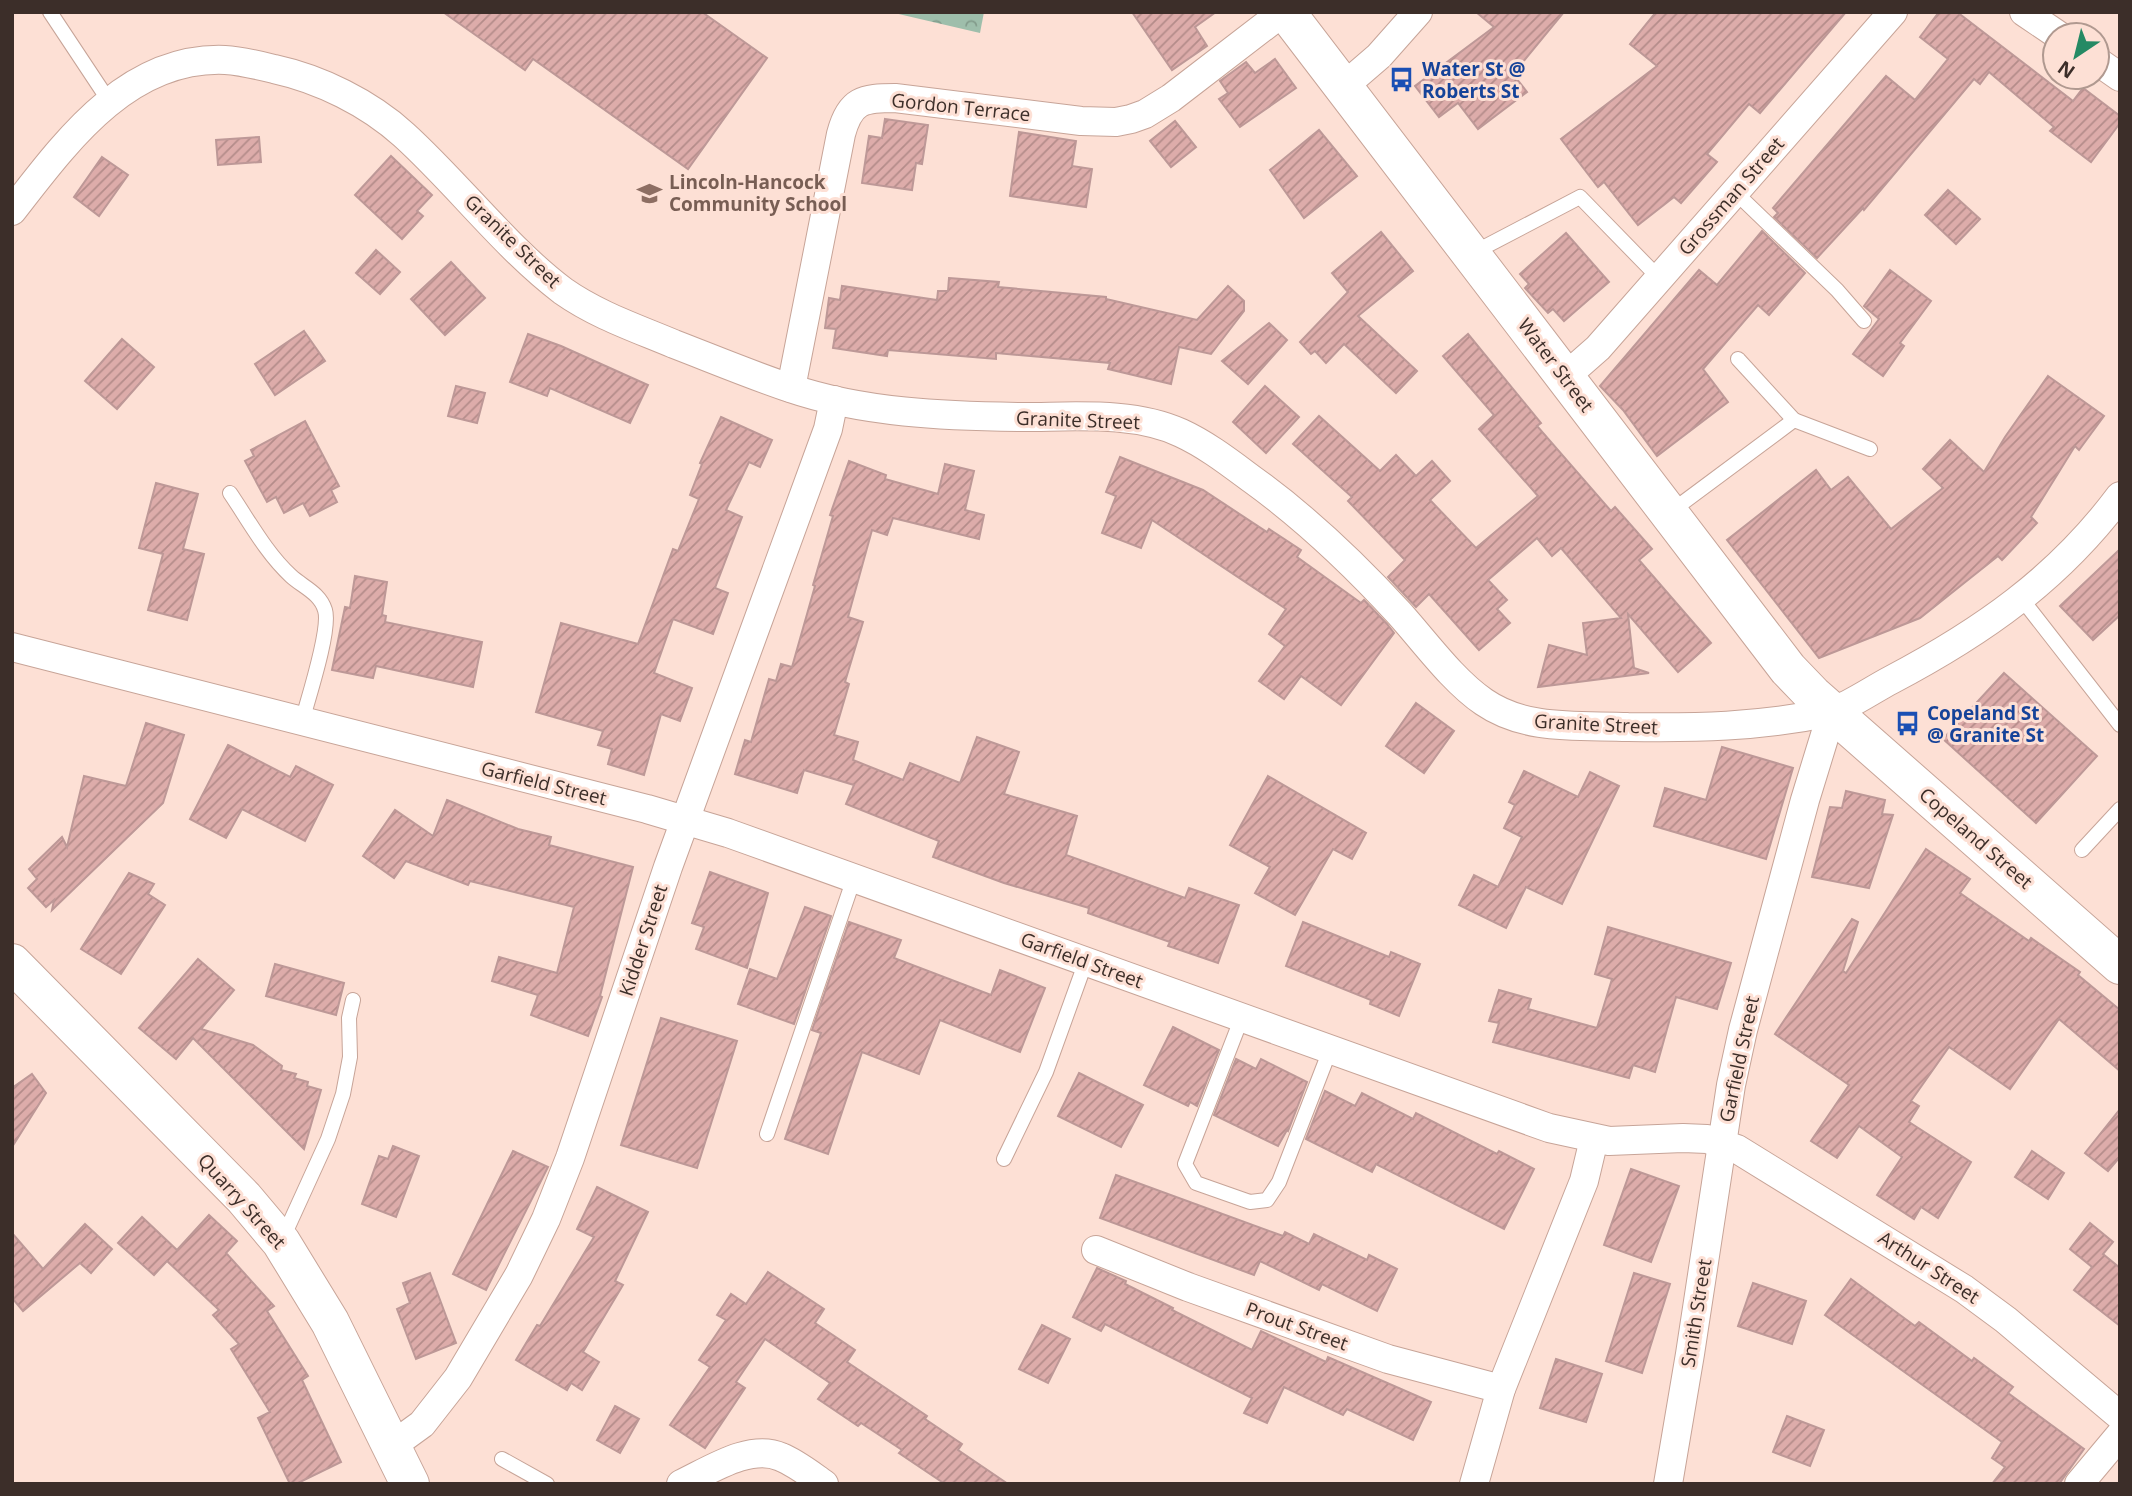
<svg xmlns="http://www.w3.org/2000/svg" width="2132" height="1496" font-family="'Open Sans',sans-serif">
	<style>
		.park { fill: url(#park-crowns) }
		.building { fill: url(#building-hatch); stroke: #bd9897; stroke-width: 2 }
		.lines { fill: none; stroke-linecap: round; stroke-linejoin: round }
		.service-casing { stroke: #c7a498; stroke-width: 16 }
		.minor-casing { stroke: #c7a498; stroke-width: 30 }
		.secondary-casing { stroke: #c7a498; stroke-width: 40 }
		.service { stroke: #fff; stroke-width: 14 }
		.minor { stroke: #fff; stroke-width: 28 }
		.secondary { stroke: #fff; stroke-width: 38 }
		.labels { text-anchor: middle; stroke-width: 6; stroke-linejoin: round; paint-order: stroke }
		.transit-label { font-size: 19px; font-weight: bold; fill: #164399; stroke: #fde0d5; text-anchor: start }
		.street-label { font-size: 19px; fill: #3c2e29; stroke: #fde0d5 }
		.education-label { font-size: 19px; font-weight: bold; fill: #785e54; stroke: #fde0d5; text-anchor: start }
	</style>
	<defs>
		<pattern id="park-crowns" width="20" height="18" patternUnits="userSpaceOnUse" patternTransform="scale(1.75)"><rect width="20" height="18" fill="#9ebeab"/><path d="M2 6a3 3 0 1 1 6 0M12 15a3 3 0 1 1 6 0" fill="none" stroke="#829b8b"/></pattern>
		<pattern id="building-hatch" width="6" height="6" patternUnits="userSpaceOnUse" patternTransform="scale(1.75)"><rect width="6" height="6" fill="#ddacaa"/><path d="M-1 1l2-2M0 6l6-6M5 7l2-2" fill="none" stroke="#b48c8a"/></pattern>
	</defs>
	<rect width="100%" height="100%" fill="#fde0d5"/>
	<path class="park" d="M 890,12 L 984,12 L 980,33 Z"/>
	<g class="building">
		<path d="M 443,12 L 702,12 L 767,58 L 688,169 L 533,59 L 525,70 Z"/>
		<path d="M 1132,12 L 1216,12 L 1195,27 L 1207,46 L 1172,70 Z"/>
		<path d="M 1476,12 L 1564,12 L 1513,74 L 1527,92 L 1478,129 L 1458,103 L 1439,117 L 1415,86 L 1494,27 Z"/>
		<path d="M 1656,12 L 1846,12 L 1760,113 L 1749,104 L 1707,154 L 1717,162 L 1681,203 L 1674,197 L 1638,225 L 1604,182 L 1598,187 L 1561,139 L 1657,66 L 1630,44 Z"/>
		<path d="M 1939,12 L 1957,12 L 2073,101 L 2083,88 L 2120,116 L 2120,123 L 2091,162 L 2050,131 L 2054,127 L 1989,72 L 1980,84 L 1974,79 L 1864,210 L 1863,208 L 1817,258 L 1774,217 L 1778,213 L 1773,208 L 1886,76 L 1915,100 L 1948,59 L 1920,37 Z"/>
		<path d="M 1275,59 L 1296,88 L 1240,127 L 1219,99 L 1228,93 L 1220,81 L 1246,62 L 1255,73 Z"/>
		<path d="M 885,119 L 928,125 L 922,164 L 916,163 L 912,190 L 862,183 L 869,136 L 882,138 Z"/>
		<path d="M 1175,121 L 1196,147 L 1171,167 L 1150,141 Z"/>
		<path d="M 1319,130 L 1357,176 L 1304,218 L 1270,170 Z"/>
		<path d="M 1019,132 L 1076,141 L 1072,166 L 1092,169 L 1086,207 L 1010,196 Z"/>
		<path d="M 259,137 L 261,162 L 218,165 L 216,140 Z"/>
		<path d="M 391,156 L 432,195 L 417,211 L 423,216 L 402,239 L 355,195 Z"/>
		<path d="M 102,157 L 128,175 L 99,216 L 74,197 Z"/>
		<path d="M 1948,190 L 1980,219 L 1956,244 L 1925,215 Z"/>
		<path d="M 1762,231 L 1805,273 L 1769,315 L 1758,305 L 1703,369 L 1728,402 L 1657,456 L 1623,410 L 1600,386 L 1699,270 L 1717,285 Z"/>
		<path d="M 1381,232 L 1413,271 L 1358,316 L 1417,371 L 1396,393 L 1344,344 L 1326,363 L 1315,351 L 1311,354 L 1300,342 L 1348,292 L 1332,273 Z"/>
		<path d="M 1566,233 L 1609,282 L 1564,321 L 1553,309 L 1548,313 L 1525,288 L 1529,284 L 1520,274 Z"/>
		<path d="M 376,250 L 400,272 L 380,294 L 356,273 Z"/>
		<path d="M 451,262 L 485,298 L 445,335 L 411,299 Z"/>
		<path d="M 1890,270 L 1931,301 L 1900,343 L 1904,346 L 1883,376 L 1853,354 L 1879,319 L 1864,306 Z"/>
		<path d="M 949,278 L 999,282 L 998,287 L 1106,297 L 1106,299 L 1197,320 L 1228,286 L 1244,301 L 1244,311 L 1211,354 L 1179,347 L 1171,384 L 1108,369 L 1110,363 L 996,353 L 996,359 L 888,350 L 887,356 L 833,348 L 836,329 L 825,328 L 829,298 L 840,300 L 842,286 L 937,300 L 938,291 L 948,291 Z"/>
		<path d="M 1269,323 L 1287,340 L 1248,384 L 1222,361 Z"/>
		<path d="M 304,331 L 325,361 L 275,395 L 255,364 Z"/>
		<path d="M 528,334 L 561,346 L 648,385 L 630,423 L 550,388 L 547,396 L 510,382 Z"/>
		<path d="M 1468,334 L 1541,423 L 1537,426 L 1611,511 L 1615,507 L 1652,549 L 1639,560 L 1711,643 L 1678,672 L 1628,614 L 1634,668 L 1649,673 L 1538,687 L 1549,645 L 1587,655 L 1583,623 L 1621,618 L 1561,548 L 1552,556 L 1537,538 L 1488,580 L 1507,600 L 1497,609 L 1510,623 L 1479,650 L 1429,594 L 1416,607 L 1388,577 L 1405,560 L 1348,501 L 1352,497 L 1293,444 L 1319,416 L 1380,471 L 1396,455 L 1416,476 L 1432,461 L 1450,481 L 1430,500 L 1476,548 L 1538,496 L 1479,429 L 1494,415 L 1443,356 Z"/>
		<path d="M 122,339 L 154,367 L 117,409 L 85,381 Z"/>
		<path d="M 2048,376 L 2104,416 L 2079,450 L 2075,446 L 2031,517 L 2037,523 L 2002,560 L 1998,556 L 1920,618 L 1819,658 L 1727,540 L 1816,470 L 1831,490 L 1848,477 L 1891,529 L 1943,488 L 1923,469 L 1950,440 L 1984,472 L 2005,437 Z"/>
		<path d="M 456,386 L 485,393 L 477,423 L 448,416 Z"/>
		<path d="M 1265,386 L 1299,417 L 1266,453 L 1233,422 Z"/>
		<path d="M 721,417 L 772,440 L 760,467 L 749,462 L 726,510 L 742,517 L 715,588 L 728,593 L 713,634 L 673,619 L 654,673 L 692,688 L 680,721 L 661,714 L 644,775 L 608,764 L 612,749 L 598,745 L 603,731 L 536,712 L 561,623 L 638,644 L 673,549 L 678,551 L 699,499 L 690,495 L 702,464 L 700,463 Z"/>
		<path d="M 305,421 L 339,486 L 331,490 L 337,502 L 310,516 L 303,503 L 284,513 L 276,497 L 267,502 L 245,461 L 254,456 L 251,450 Z"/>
		<path d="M 1120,457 L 1203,490 L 1267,532 L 1269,529 L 1301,550 L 1297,557 L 1361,603 L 1364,600 L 1387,624 L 1394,633 L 1341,705 L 1301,676 L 1284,699 L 1259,681 L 1285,646 L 1269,634 L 1286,609 L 1152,520 L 1141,548 L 1102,533 L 1116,496 L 1106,492 Z"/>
		<path d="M 849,461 L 886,475 L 885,479 L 938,494 L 945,464 L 974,471 L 965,510 L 984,515 L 979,539 L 893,518 L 887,535 L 872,530 L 848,617 L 863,622 L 845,682 L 849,684 L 834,735 L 858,742 L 853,760 L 903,780 L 910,763 L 960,783 L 977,737 L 1019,752 L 1004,794 L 1077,816 L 1066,855 L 1185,898 L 1189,888 L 1239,905 L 1218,963 L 1168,946 L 1170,942 L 1088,913 L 1089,908 L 1004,883 L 933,857 L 939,841 L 846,804 L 854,785 L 804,770 L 797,793 L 735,774 L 745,740 L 751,742 L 769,679 L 776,681 L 781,664 L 792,667 L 815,586 L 813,585 L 833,516 L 830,515 Z"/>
		<path d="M 156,483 L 198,494 L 183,549 L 204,554 L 187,620 L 148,610 L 163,554 L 139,548 Z"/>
		<path d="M 2120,549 L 2120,615 L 2093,640 L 2060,606 Z"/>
		<path d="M 355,576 L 387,582 L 382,615 L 386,616 L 385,622 L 482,642 L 473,687 L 376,666 L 373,678 L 332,670 L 345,607 L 350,608 Z"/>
		<path d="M 2004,673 L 2097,756 L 2036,823 L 1943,739 Z"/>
		<path d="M 1416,703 L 1454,731 L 1424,773 L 1386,746 Z"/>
		<path d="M 146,723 L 184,735 L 163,803 L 52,910 L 54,900 L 46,907 L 28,888 L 37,879 L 29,869 L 62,837 L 67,847 L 84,776 L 126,786 Z"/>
		<path d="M 228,745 L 290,777 L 296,766 L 333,785 L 305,841 L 242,809 L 226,838 L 190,819 Z"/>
		<path d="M 1722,747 L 1793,768 L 1766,859 L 1654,826 L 1665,788 L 1706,800 Z"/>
		<path d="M 1524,771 L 1578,797 L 1590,772 L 1619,786 L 1562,904 L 1526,887 L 1506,928 L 1459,905 L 1474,875 L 1498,887 L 1522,837 L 1504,828 L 1515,805 L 1509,802 Z"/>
		<path d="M 1268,776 L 1366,833 L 1352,859 L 1333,849 L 1295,915 L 1255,893 L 1270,867 L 1230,845 Z"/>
		<path d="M 1846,791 L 1885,800 L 1882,814 L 1893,815 L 1869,888 L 1812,877 L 1830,807 L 1842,808 Z"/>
		<path d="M 447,800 L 518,829 L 551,837 L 549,845 L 633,867 L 600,996 L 602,997 L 588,1036 L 531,1015 L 538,995 L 492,981 L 499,957 L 557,973 L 574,907 L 470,881 L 468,885 L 406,861 L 394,878 L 363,856 L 395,810 L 433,836 Z"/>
		<path d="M 1926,849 L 1970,879 L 1960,893 L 2029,941 L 2031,938 L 2080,972 L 2078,975 L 2120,1010 L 2120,1071 L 2059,1019 L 2010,1089 L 1949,1047 L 1911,1101 L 1919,1106 L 1909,1122 L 1971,1162 L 1938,1218 L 1921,1207 L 1914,1219 L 1877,1195 L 1902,1157 L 1859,1126 L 1837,1158 L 1811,1141 L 1849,1085 L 1775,1034 L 1852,919 L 1858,922 L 1843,971 L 1846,973 Z"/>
		<path d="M 710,872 L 768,893 L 747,968 L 696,949 L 704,927 L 692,923 Z"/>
		<path d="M 129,873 L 154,884 L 148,894 L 165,905 L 121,974 L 81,949 Z"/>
		<path d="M 805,907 L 831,916 L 794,1024 L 738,1004 L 750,969 L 777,979 Z"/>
		<path d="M 849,922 L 901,940 L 894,958 L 991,995 L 1000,970 L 1045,988 L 1020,1052 L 940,1020 L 919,1074 L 862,1052 L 828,1154 L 785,1139 L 821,1033 L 812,1030 Z"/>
		<path d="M 1303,922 L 1389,957 L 1391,952 L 1420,964 L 1399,1016 L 1370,1004 L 1371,1000 L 1286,966 Z"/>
		<path d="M 1608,927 L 1731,963 L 1717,1009 L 1676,997 L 1655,1072 L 1633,1065 L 1629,1078 L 1493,1042 L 1499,1023 L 1489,1021 L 1499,990 L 1531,999 L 1528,1009 L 1597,1028 L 1612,979 L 1595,974 Z"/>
		<path d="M 198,959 L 234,990 L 201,1029 L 253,1045 L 282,1066 L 281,1070 L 296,1074 L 294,1078 L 308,1082 L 307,1086 L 321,1090 L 304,1149 L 193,1038 L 176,1059 L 139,1028 Z"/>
		<path d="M 275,964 L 344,983 L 336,1015 L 266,996 Z"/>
		<path d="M 661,1018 L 737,1041 L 697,1168 L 621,1145 Z"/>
		<path d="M 1173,1027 L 1219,1050 L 1197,1106 L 1190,1102 L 1188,1106 L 1144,1085 Z"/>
		<path d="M 1236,1059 L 1256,1069 L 1261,1059 L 1307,1082 L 1288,1131 L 1287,1130 L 1278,1146 L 1214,1115 Z"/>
		<path d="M 1079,1073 L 1143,1105 L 1121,1147 L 1058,1116 Z"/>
		<path d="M 32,1074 L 46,1093 L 12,1147 L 12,1088 Z"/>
		<path d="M 1325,1091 L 1355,1106 L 1362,1093 L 1413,1119 L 1416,1113 L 1497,1154 L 1499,1151 L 1534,1169 L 1504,1229 L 1376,1164 L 1372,1172 L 1306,1139 Z"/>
		<path d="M 2120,1109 L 2120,1157 L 2108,1171 L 2085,1153 Z"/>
		<path d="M 393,1146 L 419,1156 L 396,1217 L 362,1204 L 379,1156 L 388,1159 Z"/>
		<path d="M 513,1151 L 548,1167 L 486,1290 L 453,1274 Z"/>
		<path d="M 2032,1151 L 2064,1173 L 2048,1199 L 2015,1177 Z"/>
		<path d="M 1631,1169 L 1679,1186 L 1651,1262 L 1604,1245 Z"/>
		<path d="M 1116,1175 L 1283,1236 L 1285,1232 L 1309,1244 L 1314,1234 L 1367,1260 L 1369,1255 L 1397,1269 L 1377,1311 L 1322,1284 L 1319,1290 L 1260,1261 L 1254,1275 L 1100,1218 Z"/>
		<path d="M 597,1187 L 648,1212 L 615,1281 L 623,1285 L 583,1352 L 599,1362 L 582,1390 L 571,1383 L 567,1390 L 516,1360 L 537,1325 L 540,1326 L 594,1237 L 577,1229 Z"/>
		<path d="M 209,1215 L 237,1241 L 226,1253 L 274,1306 L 267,1311 L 308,1376 L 302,1380 L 341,1462 L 296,1484 L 290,1484 L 258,1418 L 270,1412 L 231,1349 L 239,1344 L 213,1315 L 219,1310 L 167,1261 L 154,1275 L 118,1243 L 142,1217 L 177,1250 Z"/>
		<path d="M 2090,1223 L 2113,1242 L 2103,1254 L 2120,1268 L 2120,1326 L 2074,1290 L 2092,1267 L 2070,1249 Z"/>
		<path d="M 85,1224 L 112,1249 L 91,1273 L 80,1263 L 23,1311 L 12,1298 L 12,1233 L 43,1269 Z"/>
		<path d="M 1097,1268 L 1126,1281 L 1125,1284 L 1173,1308 L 1172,1310 L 1252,1350 L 1261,1331 L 1326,1362 L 1328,1357 L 1431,1402 L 1413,1440 L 1347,1409 L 1343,1415 L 1284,1387 L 1267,1423 L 1244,1413 L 1252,1398 L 1105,1324 L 1101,1331 L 1073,1317 Z"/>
		<path d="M 768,1272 L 824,1309 L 815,1323 L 855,1350 L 847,1362 L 927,1416 L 925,1419 L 962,1444 L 958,1450 L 1008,1484 L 945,1484 L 899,1453 L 902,1450 L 861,1423 L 858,1426 L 818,1399 L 830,1383 L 765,1339 L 736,1382 L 745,1388 L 705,1448 L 670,1425 L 710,1367 L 699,1360 L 726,1320 L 717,1315 L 731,1294 L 746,1304 Z"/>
		<path d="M 430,1273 L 456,1343 L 416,1359 L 397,1309 L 410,1303 L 403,1283 Z"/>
		<path d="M 1634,1273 L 1670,1284 L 1642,1373 L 1606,1361 Z"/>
		<path d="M 1851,1279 L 1915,1326 L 1919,1322 L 1972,1361 L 1974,1358 L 2013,1387 L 2008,1393 L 2084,1449 L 2059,1484 L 1992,1484 L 2005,1467 L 1992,1458 L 2002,1442 L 1825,1315 Z"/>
		<path d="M 1753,1283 L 1806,1301 L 1792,1344 L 1738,1326 Z"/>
		<path d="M 1042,1325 L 1070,1339 L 1048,1383 L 1019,1369 Z"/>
		<path d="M 1556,1359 L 1602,1374 L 1586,1422 L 1540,1408 Z"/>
		<path d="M 615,1406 L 639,1419 L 620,1453 L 597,1440 Z"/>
		<path d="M 1787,1416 L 1824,1430 L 1810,1466 L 1773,1452 Z"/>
	</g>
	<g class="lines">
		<defs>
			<g id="service">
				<path d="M 50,12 L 109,101"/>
				<path d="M 1735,192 L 1837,290 L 1864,321"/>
				<path d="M 1471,254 L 1580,197 L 1659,278"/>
				<path d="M 1738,359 L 1794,420"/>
				<path d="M 230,493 C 249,521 266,553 291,576 C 303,587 320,593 325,610 C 331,629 308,699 302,721"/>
				<path d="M 1669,513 L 1794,420 L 1870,449"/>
				<path d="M 2021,598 L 2120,725"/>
				<path d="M 2082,850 L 2120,809"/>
				<path d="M 1242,1017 L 1185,1164 L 1196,1183 L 1250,1202 L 1267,1200 L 1279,1182 L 1330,1050"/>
				<path d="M 767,1134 L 854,878"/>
				<path d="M 1004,1159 L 1046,1072 L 1086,961"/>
				<path d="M 282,1240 L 328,1139 L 343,1094 L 350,1057 L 349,1018 L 353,1000"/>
				<path d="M 502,1459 L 547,1484"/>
			</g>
			<g id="minor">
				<path d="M 2024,12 L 2058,35"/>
				<path d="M 2097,61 L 2120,77"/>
				<path d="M 1343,87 L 1379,56 L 1418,12"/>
				<path d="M 12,211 C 65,143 127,56 225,60 C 242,61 258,65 274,69 C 320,79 369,103 404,135 C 458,184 506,248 563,291 C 597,315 636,328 674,344 C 713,359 751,375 790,388 C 863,413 945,416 1022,417 C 1074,417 1133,411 1181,433 C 1207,445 1230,463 1253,480 C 1307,519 1354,564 1399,613 C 1425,642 1453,681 1484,702 C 1526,731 1579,725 1628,727 C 1694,728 1760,727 1825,713 C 1847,708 1870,691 1891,680 C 1982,632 2058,579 2120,496"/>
				<path d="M 1565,377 L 1598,348 L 1893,12"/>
				<path d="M 791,388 L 841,134 C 850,100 863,98 895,98 L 1081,121 L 1116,122 L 1131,119 L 1145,114 L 1171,98 L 1283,12"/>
				<path d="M 12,647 L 647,809 L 728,833 L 1549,1128 L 1609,1141 L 1683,1138 L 1707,1139 L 1737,1149 L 1964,1289 L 2006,1320 L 2120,1416"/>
				<path d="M 1096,1250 L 1188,1287 L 1388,1359 L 1501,1389"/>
				<path d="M 391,1444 L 400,1440 L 422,1424 L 458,1378 L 519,1275 L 546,1219 L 570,1158 L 668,867 L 828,429 L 834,400"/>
				<path d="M 681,1484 C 709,1471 750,1443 781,1457 C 796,1463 811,1475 824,1484"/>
				<path d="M 1474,1484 L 1501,1389 L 1584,1181 L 1594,1139"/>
				<path d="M 1668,1484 L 1690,1354 L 1731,1085 L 1743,1030 L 1805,800 L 1832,712"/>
				<path d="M 2079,1484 L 2120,1435"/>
			</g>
			<g id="secondary">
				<path d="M 1286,12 L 1788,669 L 1813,695 L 2120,965"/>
				<path d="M 12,963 L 244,1198 L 281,1242 L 330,1322 L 410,1484"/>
			</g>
		</defs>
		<use href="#service" class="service-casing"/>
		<use href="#minor" class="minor-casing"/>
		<use href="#secondary" class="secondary-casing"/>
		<use href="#service" class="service"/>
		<use href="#minor" class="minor"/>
		<use href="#secondary" class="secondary"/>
	</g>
	<defs>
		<symbol id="bus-bare" viewBox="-9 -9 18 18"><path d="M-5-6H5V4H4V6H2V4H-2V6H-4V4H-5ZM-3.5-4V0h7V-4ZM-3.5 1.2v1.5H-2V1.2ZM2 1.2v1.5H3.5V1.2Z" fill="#1a4fb4" stroke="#fde0d5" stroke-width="2.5" paint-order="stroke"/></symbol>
		<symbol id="school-bare" viewBox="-9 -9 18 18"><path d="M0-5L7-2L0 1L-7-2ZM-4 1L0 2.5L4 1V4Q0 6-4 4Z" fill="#8d6e63" stroke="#fde0d5" stroke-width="2.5" paint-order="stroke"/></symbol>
	</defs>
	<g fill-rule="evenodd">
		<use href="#bus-bare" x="1384" y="62" width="35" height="35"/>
		<use href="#school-bare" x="632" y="176" width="35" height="35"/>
		<use href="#bus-bare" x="1890" y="706" width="35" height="35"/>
	</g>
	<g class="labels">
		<g class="transit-label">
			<text x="1422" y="76">Water St @<tspan x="1422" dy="22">Roberts St</tspan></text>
			<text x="1927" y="720">Copeland St<tspan x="1927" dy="22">@ Granite St</tspan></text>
		</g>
		<g class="street-label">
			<text transform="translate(961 107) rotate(6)" y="7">Gordon Terrace</text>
			<text transform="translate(1731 196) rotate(-49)" y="7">Grossman Street</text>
			<text transform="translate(513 241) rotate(44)" y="7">Granite Street</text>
			<text transform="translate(1556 365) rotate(53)" y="7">Water Street</text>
			<text transform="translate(1078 420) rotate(2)" y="7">Granite Street</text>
			<text transform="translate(1596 724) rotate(3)" y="7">Granite Street</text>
			<text transform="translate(544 783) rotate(14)" y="7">Garfield Street</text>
			<text transform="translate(1976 838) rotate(41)" y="7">Copeland Street</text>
			<text transform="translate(643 940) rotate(-72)" y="7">Kidder Street</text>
			<text transform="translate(1082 960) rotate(20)" y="7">Garfield Street</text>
			<text transform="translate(1739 1059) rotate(-78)" y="7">Garfield Street</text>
			<text transform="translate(242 1201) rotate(48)" y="7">Quarry Street</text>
			<text transform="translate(1929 1267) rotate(33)" y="7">Arthur Street</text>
			<text transform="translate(1696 1313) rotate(-81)" y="7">Smith Street</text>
			<text transform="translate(1297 1326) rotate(20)" y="7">Prout Street</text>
		</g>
		<g class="education-label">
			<text x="669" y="189">Lincoln-Hancock<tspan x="669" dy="22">Community School</tspan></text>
		</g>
	</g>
	<rect width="2132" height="1496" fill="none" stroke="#3c2e29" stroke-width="28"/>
	<g transform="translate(2076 56) rotate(215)"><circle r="33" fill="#fde0d5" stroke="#b09990" stroke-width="2"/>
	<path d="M0-5L12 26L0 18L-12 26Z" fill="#258a64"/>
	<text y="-10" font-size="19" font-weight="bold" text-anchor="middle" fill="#3c2e29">N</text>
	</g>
</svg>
